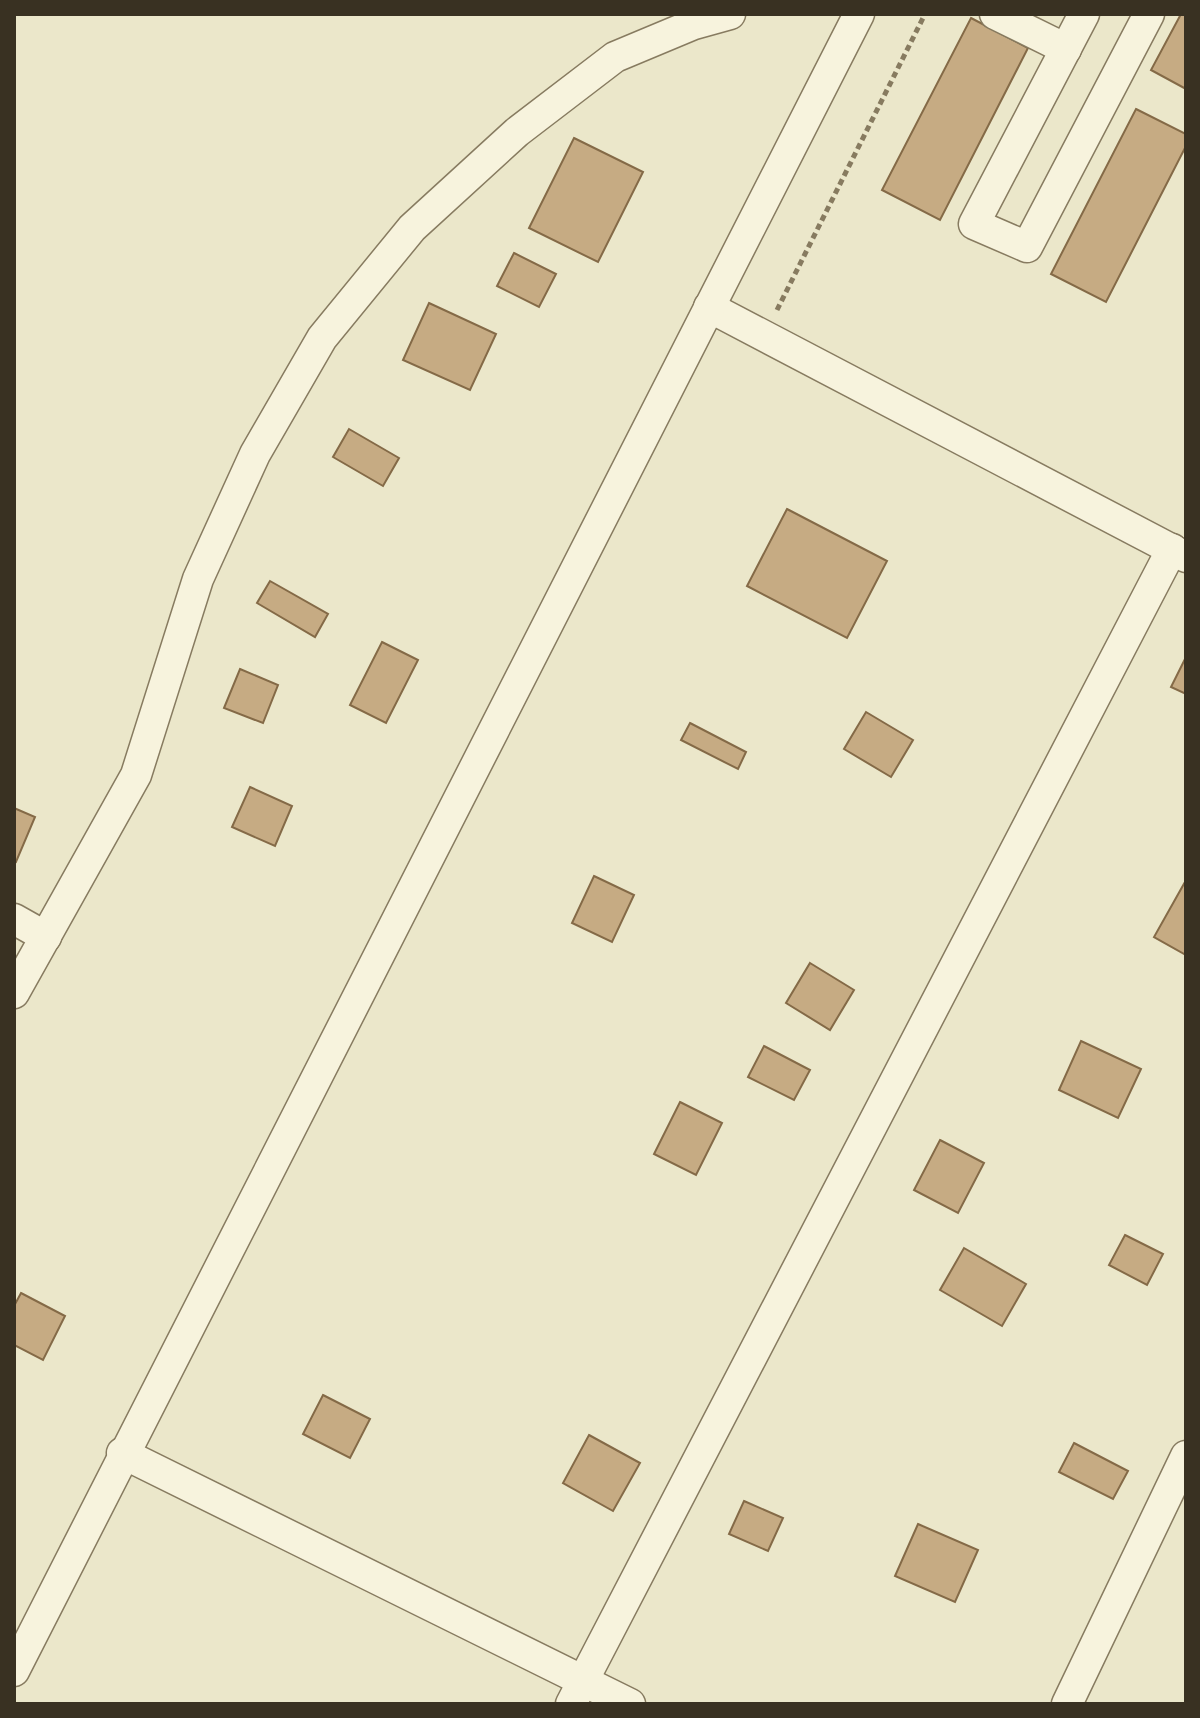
<svg xmlns="http://www.w3.org/2000/svg" width="1200" height="1718" font-family="'Crimson Pro',serif">
	<style>
		.building { fill: #c6ab83; stroke: #846a47; stroke-width: 2 }
		.lines { fill: none; stroke-linecap: round; stroke-linejoin: round }
		.minor-casing { stroke: #877b60; stroke-width: 33 }
		.path { stroke: #877b60; stroke-width: 5; stroke-dasharray: 6 4; stroke-linecap: butt }
		.minor { stroke: #f7f3dd; stroke-width: 30 }
	</style>
	<rect width="100%" height="100%" fill="#ebe7ca"/>
	<g class="building">
		<path d="M 1181,14 L 1186,14 L 1186,89 L 1151,70 Z"/>
		<path d="M 971,18 L 1028,48 L 940,220 L 882,190 Z"/>
		<path d="M 1136,109 L 1186,134 L 1186,146 L 1106,302 L 1051,274 Z"/>
		<path d="M 574,138 L 643,172 L 598,262 L 529,228 Z"/>
		<path d="M 514,253 L 556,274 L 539,307 L 497,286 Z"/>
		<path d="M 429,303 L 496,334 L 470,390 L 403,360 Z"/>
		<path d="M 349,429 L 399,458 L 383,486 L 333,457 Z"/>
		<path d="M 787,509 L 887,561 L 847,638 L 747,586 Z"/>
		<path d="M 270,581 L 328,614 L 315,637 L 257,603 Z"/>
		<path d="M 382,642 L 418,660 L 386,723 L 350,705 Z"/>
		<path d="M 1186,657 L 1186,694 L 1171,687 Z"/>
		<path d="M 240,669 L 278,685 L 263,723 L 224,708 Z"/>
		<path d="M 866,712 L 913,740 L 891,777 L 844,749 Z"/>
		<path d="M 690,723 L 746,752 L 738,769 L 681,740 Z"/>
		<path d="M 250,787 L 292,806 L 275,846 L 232,827 Z"/>
		<path d="M 14,808 L 35,817 L 16,862 L 14,861 Z"/>
		<path d="M 594,876 L 634,895 L 612,942 L 572,923 Z"/>
		<path d="M 1185,882 L 1186,883 L 1186,955 L 1154,937 Z"/>
		<path d="M 810,963 L 854,990 L 830,1030 L 786,1003 Z"/>
		<path d="M 1081,1041 L 1141,1069 L 1118,1118 L 1059,1090 Z"/>
		<path d="M 764,1046 L 810,1070 L 794,1100 L 748,1077 Z"/>
		<path d="M 680,1102 L 722,1123 L 696,1175 L 654,1154 Z"/>
		<path d="M 940,1140 L 984,1163 L 958,1213 L 914,1190 Z"/>
		<path d="M 1125,1235 L 1163,1254 L 1147,1285 L 1109,1265 Z"/>
		<path d="M 964,1248 L 1026,1284 L 1002,1326 L 940,1290 Z"/>
		<path d="M 21,1293 L 65,1316 L 43,1360 L 14,1345 L 14,1306 Z"/>
		<path d="M 323,1395 L 370,1419 L 350,1458 L 303,1434 Z"/>
		<path d="M 589,1435 L 640,1463 L 613,1511 L 563,1483 Z"/>
		<path d="M 1074,1443 L 1128,1471 L 1113,1499 L 1059,1472 Z"/>
		<path d="M 744,1501 L 783,1518 L 768,1551 L 729,1534 Z"/>
		<path d="M 918,1524 L 978,1550 L 955,1602 L 895,1576 Z"/>
	</g>
	<g class="lines">
		<defs>
			<g id="minor">
				<path d="M 995,14 L 1066,49"/>
				<path d="M 1084,14 L 974,224 L 1027,247 L 1149,14"/>
				<path d="M 709,307 L 1186,557"/>
				<path d="M 14,919 L 46,937"/>
				<path d="M 14,993 L 136,775 L 198,579 L 255,454 L 322,338 L 412,228 L 517,132 L 615,57 L 694,24 L 730,14"/>
				<path d="M 122,1453 L 630,1704"/>
				<path d="M 14,1671 L 859,14"/>
				<path d="M 571,1704 L 1172,549"/>
				<path d="M 1067,1704 L 1186,1456"/>
			</g>
		</defs>
		<use href="#minor" class="minor-casing"/>
		<path class="path" d="M 777,310 L 925,14"/>
		<use href="#minor" class="minor"/>
	</g>
	<rect width="1200" height="1718" fill="none" stroke="#393122" stroke-width="32"/>
</svg>
